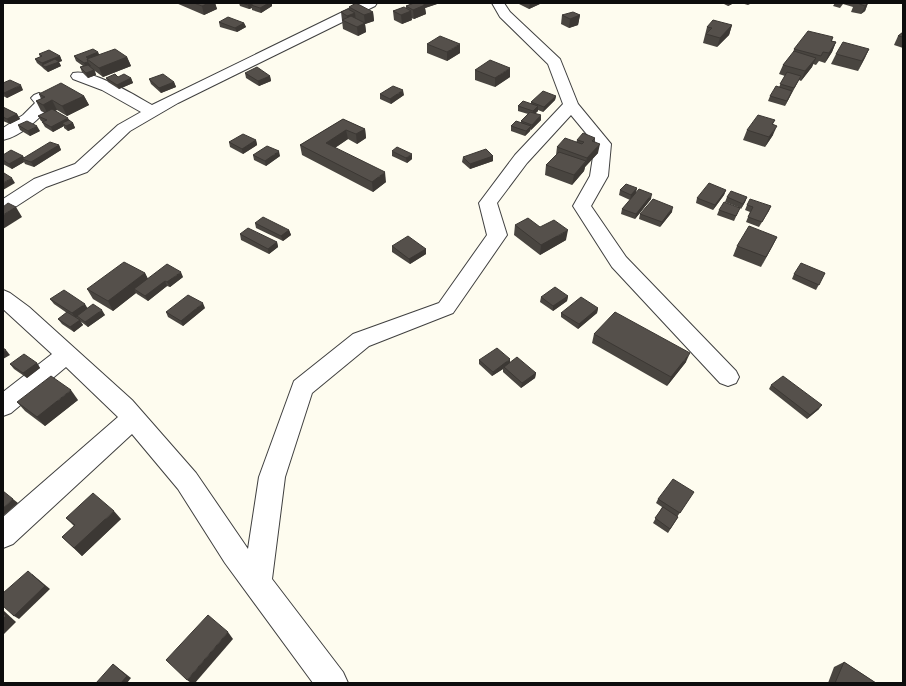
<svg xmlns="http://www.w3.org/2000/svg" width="906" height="686" font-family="Lora,serif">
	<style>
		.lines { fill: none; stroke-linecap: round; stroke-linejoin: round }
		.minor-casing { stroke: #404040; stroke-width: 2 }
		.minor { fill: #fff; fill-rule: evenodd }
		.wall { fill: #494540 }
		.shaded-wall { fill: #3c3834 }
		.building { fill: #55504b; stroke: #3c3834 }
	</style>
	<rect width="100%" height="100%" fill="#fefcef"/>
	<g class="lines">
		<defs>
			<g id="minor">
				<path d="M 361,3 L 377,3 L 375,6 L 178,103 L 130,131 L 87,172 L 46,187 L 9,211 L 3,213 L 3,199 L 34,179 L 75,164 L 118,125 L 141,112 L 102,90 L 73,79 L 71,76 L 73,73 C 91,68 136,96 152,105 Z"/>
				<path d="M 492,3 L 504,3 L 510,12 L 560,59 L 578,104 L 611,144 L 608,176 L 591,206 L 626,257 L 736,371 L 739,377 L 736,383 L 728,386 L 720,383 L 612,267 L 573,206 L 590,176 L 595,144 L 571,115 L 527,163 L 497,203 L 507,235 L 453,313 L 369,346 L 312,393 L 285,477 L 272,579 L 343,672 L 348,683 L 313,683 L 225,563 L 178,489 L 132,434 L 13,544 L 3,548 L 3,517 L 118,417 L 66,367 L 11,413 L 3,416 L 3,392 L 52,354 L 3,309 L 3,290 L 10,293 L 29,307 L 132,400 L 196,473 L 248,549 L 259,477 L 294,381 L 353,334 L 439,303 L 487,235 L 479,203 L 515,155 L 563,104 L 548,64 L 500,17 Z"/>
				<path d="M 39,93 C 45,95 48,98 52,103 C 41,118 21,136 3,140 L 3,128 L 23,115 L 35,103 L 31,98 L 34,95 Z"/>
			</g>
		</defs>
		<use href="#minor" class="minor-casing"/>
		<use href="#minor" class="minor"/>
	</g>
	<g class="wall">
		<path d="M 176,3 L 215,3 L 217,9 L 204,15 Z"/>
		<path d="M 239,3 L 252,3 L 252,4 L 254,3 L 272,3 L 272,6 L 261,13 L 252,10 L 252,8 L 249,9 L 240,6 Z"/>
		<path d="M 414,3 L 437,3 L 437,4 L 425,8 L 426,14 L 414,19 L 411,18 L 412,20 L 402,24 L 394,20 L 393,11 L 406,8 L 406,6 Z"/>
		<path d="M 517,3 L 542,3 L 529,9 Z"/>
		<path d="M 722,3 L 734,3 L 728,6 Z"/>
		<path d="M 741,3 L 752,3 L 748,5 Z"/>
		<path d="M 835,3 L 868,3 L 865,11 L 861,14 L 851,12 L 853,7 L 843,4 L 840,8 L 833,6 Z"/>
		<path d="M 349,7 L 373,12 L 374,21 L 365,24 L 366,32 L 358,36 L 343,29 L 341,12 L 349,10 Z"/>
		<path d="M 562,15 L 580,15 L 578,25 L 569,28 L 561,24 Z"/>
		<path d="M 219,22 L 244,23 L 246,27 L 237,32 L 220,27 Z"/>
		<path d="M 732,25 L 729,35 L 717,47 L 703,43 L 707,27 Z"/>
		<path d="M 903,32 L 903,48 L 894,45 L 898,36 Z"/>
		<path d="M 833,37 L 832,41 L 836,42 L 832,52 L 825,63 L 819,61 L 816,65 L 813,64 L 812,67 L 801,81 L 799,80 L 785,106 L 768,101 L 770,96 L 779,87 L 785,76 L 779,74 L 783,65 L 793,53 L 794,49 Z"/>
		<path d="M 427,44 L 460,53 L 447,61 L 427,53 Z"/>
		<path d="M 869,49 L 858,71 L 831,64 L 836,54 Z"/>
		<path d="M 98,52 L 99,55 L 127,57 L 131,66 L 103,77 L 95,71 L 96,75 L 88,78 L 82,72 L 80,67 L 83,66 L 76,61 L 74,56 Z"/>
		<path d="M 39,54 L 60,56 L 62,61 L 59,62 L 61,66 L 48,72 L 44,69 L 42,67 L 37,63 L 35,59 L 40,57 Z"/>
		<path d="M 475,70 L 510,77 L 495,87 L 475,80 Z"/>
		<path d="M 245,73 L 270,76 L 271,81 L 259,86 L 246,78 Z"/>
		<path d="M 118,77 L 131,78 L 133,83 L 119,89 L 108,82 L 106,78 Z"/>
		<path d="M 149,79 L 174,82 L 176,87 L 161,93 L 151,84 Z"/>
		<path d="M 3,83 L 23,90 L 7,98 L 3,96 Z"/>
		<path d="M 39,94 L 84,96 L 89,105 L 67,116 L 57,110 L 55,111 L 73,123 L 75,128 L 68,131 L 64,128 L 64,126 L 53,132 L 45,127 L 42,122 L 43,122 L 41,121 L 38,116 L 45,113 L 41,111 L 36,101 L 41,99 Z"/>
		<path d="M 380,94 L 404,95 L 391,104 L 380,99 Z"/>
		<path d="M 556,96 L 555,100 L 543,112 L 538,110 L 538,111 L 535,113 L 541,120 L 531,130 L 531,129 L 530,131 L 525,136 L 511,131 L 511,126 L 521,123 L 521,121 L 528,114 L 518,111 L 518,106 L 531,104 L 531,102 Z"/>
		<path d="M 3,107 L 17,114 L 20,119 L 10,124 L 3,121 Z"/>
		<path d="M 343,119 L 365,129 L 366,138 L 357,144 L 348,139 L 335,148 L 386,182 L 373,192 L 302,155 L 300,145 Z"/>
		<path d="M 775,120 L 773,124 L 773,135 L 765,147 L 743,140 L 747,130 Z"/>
		<path d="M 18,125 L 40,131 L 30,136 L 20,130 Z"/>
		<path d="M 595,138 L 595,141 L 598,153 L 585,167 L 584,171 L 572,185 L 545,175 L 546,165 L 556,155 L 557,147 L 576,143 L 577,140 Z"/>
		<path d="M 256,140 L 257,145 L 243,154 L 230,147 L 229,142 Z"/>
		<path d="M 59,145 L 61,150 L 34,167 L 25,164 L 24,162 L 12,169 L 3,164 L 3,155 L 23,156 L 24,158 Z"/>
		<path d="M 392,151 L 412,159 L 407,163 L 392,156 Z"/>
		<path d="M 253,155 L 280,156 L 266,166 L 254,160 Z"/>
		<path d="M 493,156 L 493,161 L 470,169 L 462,162 L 463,157 Z"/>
		<path d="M 637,188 L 636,193 L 651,199 L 635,219 L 621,214 L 622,209 L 630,200 L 619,195 L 620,190 Z"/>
		<path d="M 726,190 L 724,195 L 713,210 L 696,203 L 697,198 Z"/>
		<path d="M 727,197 L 747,197 L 745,202 L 741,209 L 740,208 L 734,221 L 717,215 L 719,210 L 738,207 L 725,202 Z"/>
		<path d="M 747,205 L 771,206 L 759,227 L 746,222 L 750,212 L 745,210 Z"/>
		<path d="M 672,212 L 660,227 L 639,219 L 640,214 Z"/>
		<path d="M 255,223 L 289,230 L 291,235 L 283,241 L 256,228 Z"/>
		<path d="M 515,225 L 540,227 L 566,240 L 540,255 L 514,235 Z"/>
		<path d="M 240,234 L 277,242 L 278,247 L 269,254 L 241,240 Z"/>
		<path d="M 777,237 L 761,267 L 733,256 L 737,246 Z"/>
		<path d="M 392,246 L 426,249 L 426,254 L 410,264 L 392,252 Z"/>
		<path d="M 145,273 L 148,279 L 183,277 L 170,287 L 167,286 L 148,301 L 137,294 L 136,293 L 113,311 L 93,299 L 87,289 Z"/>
		<path d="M 825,273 L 816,290 L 792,279 L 794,274 Z"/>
		<path d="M 568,296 L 567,301 L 553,311 L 540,302 L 541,297 Z"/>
		<path d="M 50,299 L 88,308 L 105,315 L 88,327 L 80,321 L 83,325 L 74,332 L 62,324 L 58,319 L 67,313 L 54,304 Z"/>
		<path d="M 205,308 L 183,326 L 168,317 L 166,312 Z"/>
		<path d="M 598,308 L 597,313 L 578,329 L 561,317 L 561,313 Z"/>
		<path d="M 594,334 L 686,362 L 667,386 L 592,343 Z"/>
		<path d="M 479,360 L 510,362 L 536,373 L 535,378 L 521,388 L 503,372 L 503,369 L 492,376 L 479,364 Z"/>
		<path d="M 37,363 L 40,368 L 27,378 L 14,369 L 10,364 Z"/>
		<path d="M 771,385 L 819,409 L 807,419 L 769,389 Z"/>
		<path d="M 78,400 L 45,426 L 25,411 L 17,402 Z"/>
		<path d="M 691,496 L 677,517 L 678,517 L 668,533 L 653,523 L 662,507 L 656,503 L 658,499 Z"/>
		<path d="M 66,518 L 121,519 L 82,556 L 62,537 L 74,526 Z"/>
		<path d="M 844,662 L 876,683 L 828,683 L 834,667 Z"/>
	</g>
	<g class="shaded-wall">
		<path d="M 209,3 L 215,3 L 217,9 L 204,15 L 202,6 Z"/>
		<path d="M 251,3 L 252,3 L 253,6 L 251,5 L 252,8 L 249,9 L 248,5 Z"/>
		<path d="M 269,3 L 272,3 L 272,6 L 261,13 L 260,8 Z"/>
		<path d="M 422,3 L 437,3 L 437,4 L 425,8 L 426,14 L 414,19 L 413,10 Z"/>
		<path d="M 530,3 L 542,3 L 529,9 Z"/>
		<path d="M 729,3 L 734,3 L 728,6 Z"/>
		<path d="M 868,3 L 865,11 L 861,14 L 865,6 Z"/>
		<path d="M 411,11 L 412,20 L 402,24 L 401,15 Z"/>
		<path d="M 373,12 L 374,21 L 365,24 L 366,32 L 358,36 L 357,27 L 365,23 L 364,15 Z"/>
		<path d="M 355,13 L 356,22 L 348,23 L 347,16 Z"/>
		<path d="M 580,15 L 578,25 L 569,28 L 570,19 Z"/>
		<path d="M 244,23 L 246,27 L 237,32 L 235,28 Z"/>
		<path d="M 732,25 L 729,35 L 717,47 L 720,38 Z"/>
		<path d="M 836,42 L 832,52 L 825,63 L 829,53 Z"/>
		<path d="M 460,44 L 460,53 L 447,61 L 447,52 Z"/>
		<path d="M 869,49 L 865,58 L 858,71 L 862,61 Z"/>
		<path d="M 98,52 L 100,57 L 92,60 L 86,57 Z"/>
		<path d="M 60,56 L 62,61 L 59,62 L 61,66 L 48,72 L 45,67 L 44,66 L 42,63 Z"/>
		<path d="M 127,57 L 131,66 L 103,77 L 99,68 Z"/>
		<path d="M 816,58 L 812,67 L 801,81 L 805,71 Z"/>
		<path d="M 88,62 L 91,66 L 86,68 L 84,63 Z"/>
		<path d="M 510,68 L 510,77 L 495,87 L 495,78 Z"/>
		<path d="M 94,70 L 96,75 L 88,78 L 86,73 Z"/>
		<path d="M 270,76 L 271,81 L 259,86 L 258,81 Z"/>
		<path d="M 131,78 L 133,83 L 119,89 L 117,85 Z"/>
		<path d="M 174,82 L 176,87 L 161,93 L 159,88 Z"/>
		<path d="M 21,85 L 23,90 L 7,98 L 4,93 Z"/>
		<path d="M 403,90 L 404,95 L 391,104 L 390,99 Z"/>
		<path d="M 792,91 L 790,96 L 785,106 L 787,101 Z"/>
		<path d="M 84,96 L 89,105 L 67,116 L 62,106 Z"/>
		<path d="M 556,96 L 555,100 L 543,112 L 544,107 Z"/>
		<path d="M 52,100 L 57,110 L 48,114 L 43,105 Z"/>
		<path d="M 538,106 L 538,111 L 533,116 L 533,111 Z"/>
		<path d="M 17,114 L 20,119 L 10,124 L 7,119 Z"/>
		<path d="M 541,115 L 541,120 L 531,130 L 532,125 Z"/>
		<path d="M 68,118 L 71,123 L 62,123 L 64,126 L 53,132 L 51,127 Z"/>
		<path d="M 73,123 L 75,128 L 68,131 L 66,126 Z"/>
		<path d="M 37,126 L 40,131 L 30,136 L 28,131 Z"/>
		<path d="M 531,126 L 530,131 L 525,136 L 526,131 Z"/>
		<path d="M 777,126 L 773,135 L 765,147 L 769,137 Z"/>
		<path d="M 365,129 L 366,138 L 357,144 L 356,134 Z"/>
		<path d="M 346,130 L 348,139 L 327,153 L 326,143 Z"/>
		<path d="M 256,140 L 257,145 L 243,154 L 242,149 Z"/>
		<path d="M 600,144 L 598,153 L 585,167 L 584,171 L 572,185 L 574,175 L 586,162 L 587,158 Z"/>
		<path d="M 59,145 L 61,150 L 34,167 L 31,162 Z"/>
		<path d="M 279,151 L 280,156 L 266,166 L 265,161 Z"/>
		<path d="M 412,154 L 412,159 L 407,163 L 406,158 Z"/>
		<path d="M 23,156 L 25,160 L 22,159 L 24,162 L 12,169 L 9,164 Z"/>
		<path d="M 493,156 L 493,161 L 470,169 L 470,164 Z"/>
		<path d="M 385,172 L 386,182 L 373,192 L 372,182 Z"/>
		<path d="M 12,178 L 15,183 L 3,190 L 3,183 Z"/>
		<path d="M 637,188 L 635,194 L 630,200 L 631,195 Z"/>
		<path d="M 726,190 L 724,195 L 713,210 L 715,205 Z"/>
		<path d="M 652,194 L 651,199 L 635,219 L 636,214 Z"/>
		<path d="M 747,197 L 745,202 L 741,209 L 743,204 Z"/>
		<path d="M 771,206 L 769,211 L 759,227 L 762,222 Z"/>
		<path d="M 16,207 L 22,217 L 3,229 L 3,215 Z"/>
		<path d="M 673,207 L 672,212 L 660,227 L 662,222 Z"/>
		<path d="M 289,230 L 291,235 L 283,241 L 281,236 Z"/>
		<path d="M 568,230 L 566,240 L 540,255 L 541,245 Z"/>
		<path d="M 777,237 L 772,247 L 761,267 L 766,257 Z"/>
		<path d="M 277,242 L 278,247 L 269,254 L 268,249 Z"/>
		<path d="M 426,249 L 426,254 L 410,264 L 409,259 Z"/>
		<path d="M 181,272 L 183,277 L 170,287 L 167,282 Z"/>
		<path d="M 145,273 L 150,283 L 134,289 L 136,293 L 113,311 L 108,301 Z"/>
		<path d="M 165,281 L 167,286 L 148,301 L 145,296 Z"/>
		<path d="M 568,296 L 567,301 L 553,311 L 553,306 Z"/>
		<path d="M 203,303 L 205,308 L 183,326 L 181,321 Z"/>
		<path d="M 85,304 L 88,309 L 75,318 L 72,313 Z"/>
		<path d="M 598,308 L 597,313 L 578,329 L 579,324 Z"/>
		<path d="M 102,310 L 105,315 L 88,327 L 85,322 Z"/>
		<path d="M 80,320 L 83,325 L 74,332 L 70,327 Z"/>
		<path d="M 6,350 L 10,355 L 3,359 L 3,352 Z"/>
		<path d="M 690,353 L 686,362 L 667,386 L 671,377 Z"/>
		<path d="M 510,359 L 510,364 L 504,367 L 503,369 L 492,376 L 493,372 Z"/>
		<path d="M 37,363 L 40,368 L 27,378 L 23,373 Z"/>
		<path d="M 536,373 L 535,378 L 521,388 L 522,383 Z"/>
		<path d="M 71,390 L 78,400 L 45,426 L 37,417 Z"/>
		<path d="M 822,405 L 819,409 L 807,419 L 810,415 Z"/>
		<path d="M 13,499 L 18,503 L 3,516 L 3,508 Z"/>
		<path d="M 114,511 L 121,519 L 82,556 L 74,548 Z"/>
		<path d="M 32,574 L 50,589 L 19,619 L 14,616 Z"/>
		<path d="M 3,610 L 16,622 L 3,635 Z"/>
		<path d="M 228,632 L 233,639 L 195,683 L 191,683 L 187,680 Z"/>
		<path d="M 113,664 L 131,678 L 127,683 L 121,683 Z"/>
	</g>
	<g class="building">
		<path d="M 194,3 L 209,3 L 202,6 Z"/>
		<path d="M 242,3 L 251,3 L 248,5 Z"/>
		<path d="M 254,3 L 269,3 L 260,8 L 251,5 Z"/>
		<path d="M 356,3 L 373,12 L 364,15 L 349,7 Z"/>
		<path d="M 414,3 L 422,3 L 425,5 L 413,10 L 406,6 Z"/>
		<path d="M 857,3 L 868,3 L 865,6 Z"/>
		<path d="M 404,7 L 411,11 L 401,15 L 393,11 Z"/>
		<path d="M 348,9 L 355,13 L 347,16 L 341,12 Z"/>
		<path d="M 573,12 L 580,15 L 570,19 L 562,15 Z"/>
		<path d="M 351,16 L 365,23 L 357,27 L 342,20 Z"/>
		<path d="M 228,17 L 244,23 L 235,28 L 219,22 Z"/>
		<path d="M 713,20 L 732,25 L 720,38 L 706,34 L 712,28 L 707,27 Z"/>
		<path d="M 808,31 L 833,37 L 831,41 L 836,42 L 829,53 L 823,52 L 821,56 L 794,49 Z"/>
		<path d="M 903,32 L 903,37 L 898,36 Z"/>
		<path d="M 440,36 L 460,44 L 447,52 L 427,44 Z"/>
		<path d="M 843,42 L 869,49 L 862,61 L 836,54 Z"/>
		<path d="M 93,49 L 98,52 L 86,57 L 89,58 L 87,59 L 88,62 L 84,63 L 74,56 Z"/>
		<path d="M 115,49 L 127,57 L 99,68 L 87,59 Z"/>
		<path d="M 49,50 L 60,56 L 42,63 L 35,59 L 42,56 L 39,54 Z"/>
		<path d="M 794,51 L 816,58 L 805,71 L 783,65 Z"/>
		<path d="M 55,59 L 59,62 L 45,67 L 42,65 Z"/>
		<path d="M 490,60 L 510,68 L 495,78 L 475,70 Z"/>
		<path d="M 88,65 L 94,70 L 86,73 L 80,67 Z"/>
		<path d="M 257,67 L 270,76 L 258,81 L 245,73 Z"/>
		<path d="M 787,72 L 801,76 L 794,88 L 780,84 Z"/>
		<path d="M 115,74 L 118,77 L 124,74 L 131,78 L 117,85 L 106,78 Z"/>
		<path d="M 163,74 L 174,82 L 159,88 L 149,79 Z"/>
		<path d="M 10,80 L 21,85 L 4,93 L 3,92 L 3,83 Z"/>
		<path d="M 61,83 L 84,96 L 62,106 L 52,100 L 43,105 L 36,101 L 45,97 L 39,94 Z"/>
		<path d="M 393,86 L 403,90 L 390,99 L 380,94 Z"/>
		<path d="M 776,86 L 792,91 L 787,101 L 770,96 Z"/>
		<path d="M 543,91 L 556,96 L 544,107 L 531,102 Z"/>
		<path d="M 523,101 L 538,106 L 533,111 L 518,106 Z"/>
		<path d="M 3,107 L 17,114 L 7,119 L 3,117 Z"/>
		<path d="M 52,109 L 68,118 L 51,127 L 42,122 L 47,120 L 38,116 Z"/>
		<path d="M 530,112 L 541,115 L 532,125 L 521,121 Z"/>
		<path d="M 758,115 L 775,120 L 772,124 L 777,126 L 769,137 L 747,130 Z"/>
		<path d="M 343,119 L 365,129 L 356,134 L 346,130 L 326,143 L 385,172 L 372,182 L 300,145 Z"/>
		<path d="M 69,120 L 73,123 L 66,126 L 62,123 Z"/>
		<path d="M 27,121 L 37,126 L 28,131 L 18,125 Z"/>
		<path d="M 516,121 L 531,126 L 526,131 L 511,126 Z"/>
		<path d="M 583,133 L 595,138 L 592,141 L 600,144 L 587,158 L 557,147 L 565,138 L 582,144 L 584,142 L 577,140 Z"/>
		<path d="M 243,134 L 256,140 L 242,149 L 229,142 Z"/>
		<path d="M 50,142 L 59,145 L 31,162 L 22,159 Z"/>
		<path d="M 267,146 L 279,151 L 265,161 L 253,155 Z"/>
		<path d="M 397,147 L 412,154 L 406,158 L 392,151 Z"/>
		<path d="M 486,149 L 493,156 L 470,164 L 463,157 Z"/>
		<path d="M 11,150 L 23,156 L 9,164 L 3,160 L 3,155 Z"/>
		<path d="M 559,152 L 586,161 L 574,175 L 546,165 Z"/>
		<path d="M 4,173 L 12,178 L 3,183 L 3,174 Z"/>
		<path d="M 709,183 L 726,190 L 715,205 L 697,198 Z"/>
		<path d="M 626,184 L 637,188 L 631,195 L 620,190 Z"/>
		<path d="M 639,189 L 652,194 L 636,214 L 622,209 Z"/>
		<path d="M 731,191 L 747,197 L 743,204 L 727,197 Z"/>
		<path d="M 653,199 L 673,207 L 662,222 L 640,214 Z"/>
		<path d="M 750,199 L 771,206 L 762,222 L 748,217 L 753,207 L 747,205 Z"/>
		<path d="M 724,202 L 740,208 L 736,216 L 719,210 Z"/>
		<path d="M 8,203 L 16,207 L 3,215 L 3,207 Z"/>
		<path d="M 263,217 L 289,230 L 281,236 L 255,223 Z"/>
		<path d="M 528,218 L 540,227 L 554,220 L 568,230 L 541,245 L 515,225 Z"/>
		<path d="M 749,226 L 777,237 L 766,257 L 737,246 Z"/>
		<path d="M 248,228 L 277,242 L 268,249 L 240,234 Z"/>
		<path d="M 408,236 L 426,249 L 409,259 L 392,246 Z"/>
		<path d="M 124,262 L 145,273 L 108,301 L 87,289 Z"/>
		<path d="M 801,263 L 825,273 L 819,285 L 794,274 Z"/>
		<path d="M 167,264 L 181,272 L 167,282 L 165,281 L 145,296 L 134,289 Z"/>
		<path d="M 555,287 L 568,296 L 553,306 L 541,297 Z"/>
		<path d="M 64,290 L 85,304 L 72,313 L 50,299 Z"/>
		<path d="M 188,295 L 203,303 L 181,321 L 166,312 Z"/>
		<path d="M 581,297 L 598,308 L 579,324 L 561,313 Z"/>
		<path d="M 93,304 L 102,310 L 85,322 L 77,316 Z"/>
		<path d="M 67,312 L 80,320 L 70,327 L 58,319 Z"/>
		<path d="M 615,312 L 690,353 L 671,377 L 594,334 Z"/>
		<path d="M 3,348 L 6,350 L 3,352 Z"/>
		<path d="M 497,348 L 510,359 L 493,372 L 479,360 Z"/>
		<path d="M 24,354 L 37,363 L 23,373 L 10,364 Z"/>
		<path d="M 517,357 L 536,373 L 522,383 L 504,367 Z"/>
		<path d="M 51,376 L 71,390 L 37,417 L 17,402 Z"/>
		<path d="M 783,376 L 822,405 L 810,415 L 771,385 Z"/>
		<path d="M 673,479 L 694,492 L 680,513 L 658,499 Z"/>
		<path d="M 3,491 L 13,499 L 3,508 Z"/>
		<path d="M 93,493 L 114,511 L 74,548 L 62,537 L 75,525 L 66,518 Z"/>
		<path d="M 663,507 L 678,517 L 670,529 L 655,518 Z"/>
		<path d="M 28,571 L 45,586 L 14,616 L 3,606 L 3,593 Z"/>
		<path d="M 3,613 L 6,616 L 3,619 Z"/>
		<path d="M 208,615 L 228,632 L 187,680 L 166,660 Z"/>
		<path d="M 844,662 L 876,683 L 835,683 Z"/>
		<path d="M 113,664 L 127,676 L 121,683 L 96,683 Z"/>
	</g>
	<rect width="906" height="686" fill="none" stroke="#0d0d0d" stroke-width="8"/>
</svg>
